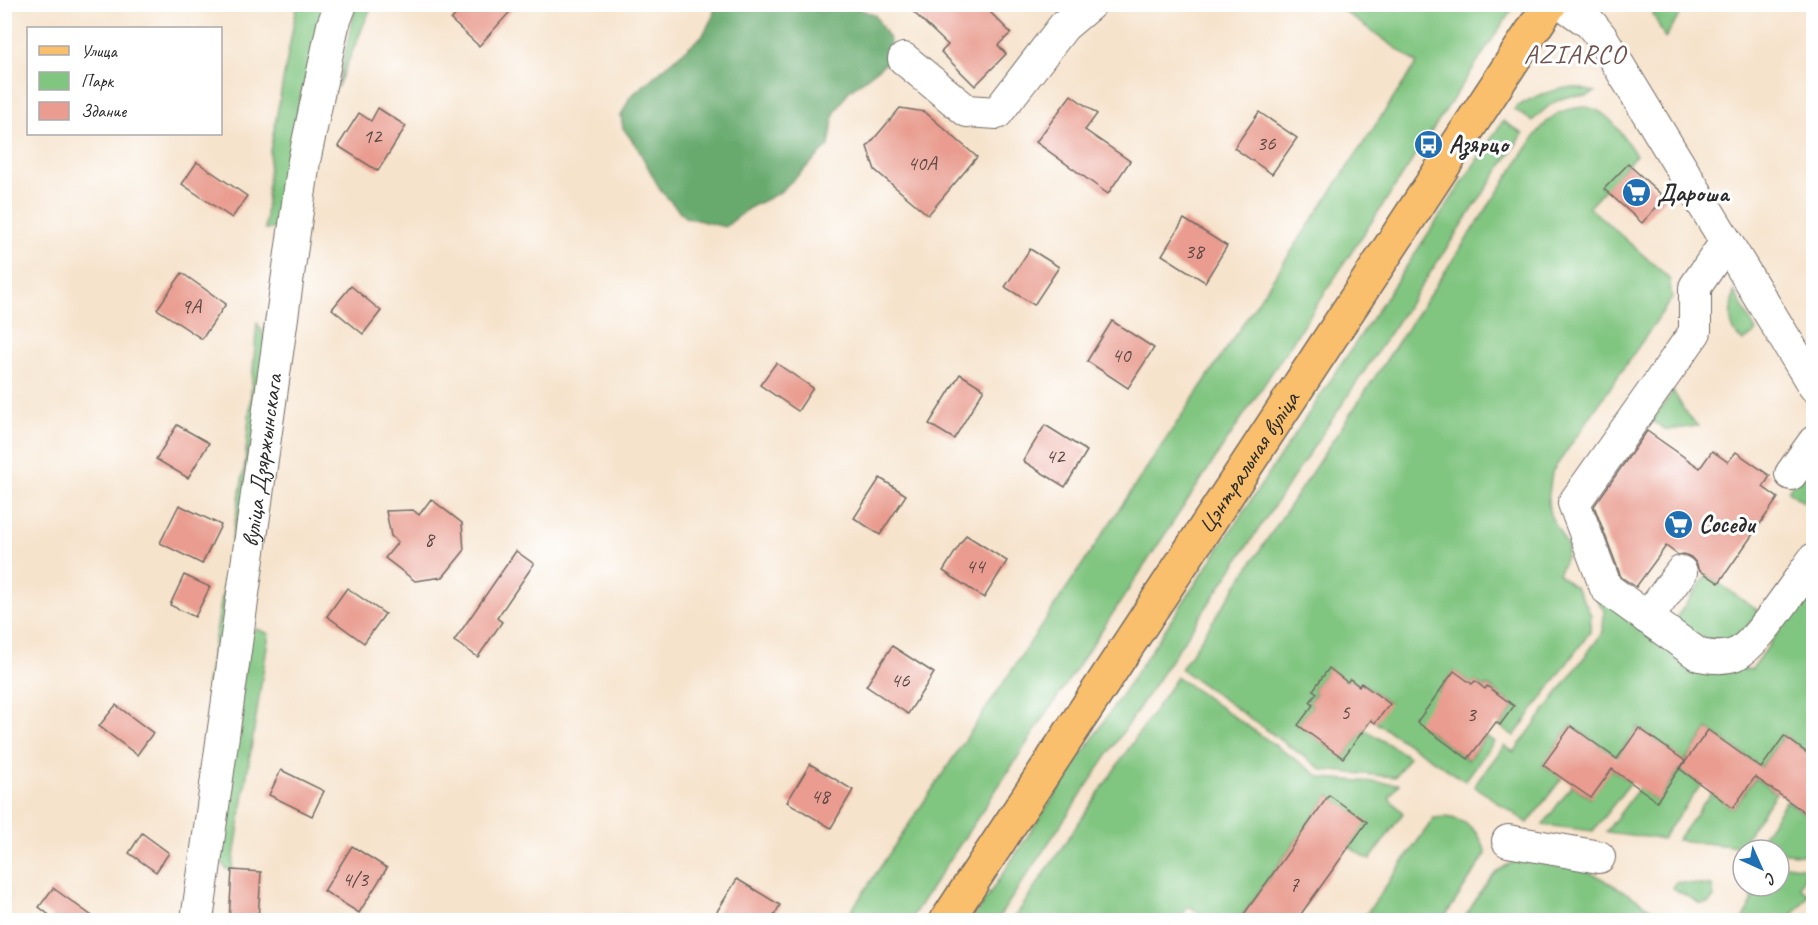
<svg xmlns="http://www.w3.org/2000/svg" width="1818" height="925" font-family="Caveat,sans-serif">
	<style>
		.green { fill: #80c580; stroke: #567856; stroke-width: 1.5 }
		.forest { fill: #68aa6e; stroke: #4a6a4c; stroke-width: 1.5 }
		.building { fill: #e99c8f }
		.lines { fill: none; stroke-linecap: round; stroke-linejoin: round }
		.minor-casing { stroke: #726b63; stroke-width: 34 }
		.major-casing { stroke: #726b63; stroke-width: 36 }
		.minor { stroke: #fff; stroke-width: 32 }
		.major { stroke: #f9bf6d; stroke-width: 33 }
		.labels { text-anchor: middle; stroke-width: 6; stroke-linejoin: round; paint-order: stroke }
		.number-label { font-size: 21px; fill: #5a4744 }
		.poi-label { font-size: 24px; font-weight: bold; fill: #2b2b2b; stroke: #fff; text-anchor: start }
		.street-label { font-size: 24px; fill: #2b2b2b; stroke: #fff }
		.quarter-label { font-size: 27px; letter-spacing: 1.5px; fill: #6e534e; stroke: #fff }
	</style>
	<rect width="100%" height="100%" fill="#fff"/>
	<filter id="ink" filterUnits="userSpaceOnUse"><feTurbulence type="fractalNoise" baseFrequency=".0167" numOctaves="2"/><feDisplacementMap in="SourceGraphic" scale="12" xChannelSelector="R" yChannelSelector="G"/><feConvolveMatrix kernelMatrix="1 2 1 2 8 2 1 2 1" color-interpolation-filters="sRGB"/></filter>
	<filter id="wash" filterUnits="userSpaceOnUse"><feTurbulence type="fractalNoise" baseFrequency=".008" numOctaves="4" result="noise"/><feDisplacementMap in="SourceGraphic" scale="24" xChannelSelector="R" yChannelSelector="G"/><feGaussianBlur stdDeviation="1.35" result="paint"/><feColorMatrix in="noise" values="0 0 0 0 0 0 0 0 0 0 0 0 0 0 0 0 0 1.4 0 .05"/><feComposite in="paint" operator="in"/></filter>
	<g filter="url(#wash)">
		<rect width="100%" height="100%" fill="#f6e3cc"/>
		<g class="green">
			<path d="M 1660,4 L 1686,5 L 1665,38 L 1653,14 Z"/>
			<path d="M 297,5 L 327,5 C 303,75 289,148 278,221 L 275,229 L 265,229 L 270,151 Z"/>
			<path d="M 356,5 L 372,5 L 337,88 Z"/>
			<path d="M 1335,5 L 1515,5 L 910,920 L 845,920 L 1417,63 Z"/>
			<path d="M 1573,87 L 1595,92 C 1584,99 1583,95 1572,96 C 1555,98 1544,110 1532,121 L 1514,109 C 1533,96 1550,90 1573,87 Z"/>
			<path d="M 1586,107 C 1611,111 1622,136 1636,155 L 1589,207 L 1669,278 L 1672,298 L 1552,472 L 1548,501 L 1550,515 L 1568,547 L 1566,557 L 1558,574 L 1577,589 L 1586,604 L 1591,616 L 1590,632 L 1514,736 L 1500,726 L 1515,706 L 1487,685 L 1485,688 L 1475,681 L 1472,684 L 1454,671 L 1438,692 L 1442,696 L 1438,707 L 1423,727 L 1468,760 L 1486,736 L 1494,742 L 1465,781 L 1375,722 L 1389,703 L 1362,683 L 1359,685 L 1350,678 L 1347,682 L 1329,668 L 1313,690 L 1316,693 L 1310,702 L 1313,705 L 1298,725 L 1343,758 L 1364,729 L 1409,757 L 1395,777 L 1323,770 L 1181,669 L 1535,136 C 1550,116 1560,108 1586,107 Z"/>
			<path d="M 1503,121 L 1523,134 L 997,920 L 972,920 Z"/>
			<path d="M 1734,291 L 1756,331 L 1753,335 L 1743,341 C 1726,329 1730,309 1734,291 Z"/>
			<path d="M 257,323 L 263,332 L 266,347 L 220,682 L 207,684 L 245,464 Z"/>
			<path d="M 1673,391 L 1687,415 L 1698,426 L 1667,430 L 1652,421 Z"/>
			<path d="M 1813,455 L 1813,509 L 1788,491 Z"/>
			<path d="M 1707,575 L 1760,612 C 1752,620 1742,635 1732,639 C 1711,648 1690,631 1674,620 Z"/>
			<path d="M 1813,584 L 1813,757 L 1784,735 L 1761,767 L 1708,729 L 1685,761 L 1638,727 L 1617,757 L 1571,725 L 1543,765 L 1562,778 L 1528,823 L 1474,786 L 1504,746 L 1514,752 L 1603,632 L 1604,611 L 1593,592 L 1704,672 L 1752,669 Z"/>
			<path d="M 257,629 L 269,634 L 232,870 L 226,869 L 219,856 L 249,633 Z"/>
			<path d="M 1177,677 L 1322,778 L 1399,784 L 1389,798 L 1403,813 L 1370,860 L 1349,847 L 1366,822 L 1329,795 L 1239,920 L 1209,920 L 1189,906 L 1178,920 L 1013,920 Z"/>
			<path d="M 1611,769 L 1631,782 L 1593,831 L 1543,825 L 1572,785 L 1590,798 Z"/>
			<path d="M 1680,769 L 1701,785 L 1662,839 L 1606,832 L 1639,788 L 1657,801 Z"/>
			<path d="M 1755,778 L 1776,793 L 1739,847 L 1677,840 L 1711,793 L 1733,808 Z"/>
			<path d="M 1786,801 L 1808,816 L 1813,809 L 1813,856 L 1779,852 L 1779,850 L 1753,850 Z"/>
			<path d="M 1446,817 C 1468,820 1481,833 1486,854 L 1443,920 L 1362,920 L 1434,818 Z"/>
			<path d="M 1531,858 C 1544,860 1559,861 1572,865 C 1607,878 1638,901 1669,920 L 1463,920 C 1482,892 1493,861 1531,858 Z"/>
			<path d="M 1779,864 L 1808,868 L 1800,888 L 1809,895 L 1788,920 L 1743,920 L 1752,901 L 1752,886 L 1779,886 Z"/>
			<path d="M 1676,882 L 1712,886 L 1714,897 L 1709,903 L 1701,904 L 1672,888 Z"/>
		</g>
		<path class="forest" d="M 715,5 L 803,5 L 820,12 L 849,5 L 875,15 L 890,41 L 887,62 L 848,92 L 834,114 L 829,146 L 779,193 L 749,208 L 725,227 L 685,217 L 661,191 L 637,147 L 623,128 L 621,116 L 630,97 L 703,35 L 713,16 Z"/>
		<g id="blocks">
			<g class="building">
				<path d="M 465,4 L 517,4 L 479,46 L 451,20 Z"/>
				<path d="M 905,4 L 982,4 L 1011,33 L 998,45 L 1006,54 L 975,86 L 941,52 L 948,45 Z"/>
				<path d="M 1071,95 L 1097,114 L 1085,130 L 1130,161 L 1108,194 L 1036,142 Z"/>
				<path d="M 378,108 L 406,126 L 378,171 L 338,146 L 359,113 L 371,121 Z"/>
				<path d="M 900,108 L 925,112 L 977,157 L 928,215 L 875,170 L 867,147 Z"/>
				<path d="M 1259,112 L 1297,138 L 1272,174 L 1234,148 Z"/>
				<path d="M 197,162 L 247,196 L 232,218 L 182,184 Z"/>
				<path d="M 1628,164 L 1665,198 L 1642,223 L 1604,189 Z"/>
				<path d="M 1184,219 L 1227,246 L 1205,282 L 1162,255 Z"/>
				<path d="M 1030,249 L 1059,267 L 1034,305 L 1005,287 Z"/>
				<path d="M 182,273 L 226,304 L 202,339 L 157,309 Z"/>
				<path d="M 351,286 L 381,311 L 363,334 L 332,309 Z"/>
				<path d="M 1112,321 L 1154,348 L 1128,388 L 1087,361 Z"/>
				<path d="M 776,363 L 813,388 L 798,411 L 760,385 Z"/>
				<path d="M 960,374 L 984,389 L 954,439 L 929,424 Z"/>
				<path d="M 177,425 L 209,443 L 188,478 L 156,459 Z"/>
				<path d="M 1045,425 L 1087,451 L 1065,487 L 1023,461 Z"/>
				<path d="M 1647,431 L 1700,468 L 1712,451 L 1728,462 L 1736,452 L 1770,476 L 1763,487 L 1778,498 L 1719,583 L 1698,569 L 1697,564 L 1691,557 L 1684,554 L 1678,555 L 1666,546 L 1636,587 L 1621,577 L 1594,506 Z"/>
				<path d="M 880,478 L 906,495 L 880,535 L 854,518 Z"/>
				<path d="M 431,499 L 462,523 L 464,551 L 443,577 L 415,581 L 385,558 L 398,542 L 391,536 L 386,511 L 413,510 L 419,515 Z"/>
				<path d="M 179,505 L 221,525 L 202,564 L 160,543 Z"/>
				<path d="M 966,535 L 1007,561 L 984,598 L 943,571 Z"/>
				<path d="M 516,551 L 534,564 L 497,618 L 502,622 L 478,657 L 454,641 Z"/>
				<path d="M 184,575 L 210,587 L 195,617 L 170,605 Z"/>
				<path d="M 347,588 L 385,614 L 364,643 L 327,616 Z"/>
				<path d="M 892,646 L 934,673 L 908,714 L 866,686 Z"/>
				<path d="M 1329,668 L 1347,682 L 1350,679 L 1359,686 L 1361,683 L 1390,704 L 1375,723 L 1371,720 L 1343,758 L 1298,725 L 1313,705 L 1310,702 L 1317,693 L 1313,690 Z"/>
				<path d="M 1454,671 L 1472,684 L 1475,681 L 1485,689 L 1487,686 L 1514,706 L 1500,725 L 1496,722 L 1468,759 L 1417,722 Z"/>
				<path d="M 116,705 L 153,733 L 137,755 L 99,726 Z"/>
				<path d="M 1571,726 L 1617,759 L 1639,728 L 1685,761 L 1657,801 L 1612,769 L 1591,798 L 1543,765 Z"/>
				<path d="M 1708,730 L 1761,768 L 1784,736 L 1814,758 L 1814,819 L 1755,777 L 1733,808 L 1680,769 Z"/>
				<path d="M 810,764 L 853,790 L 831,828 L 787,802 Z"/>
				<path d="M 281,770 L 324,791 L 312,816 L 269,795 Z"/>
				<path d="M 1329,795 L 1367,822 L 1296,921 L 1239,921 Z"/>
				<path d="M 142,833 L 169,853 L 156,872 L 129,853 Z"/>
				<path d="M 352,846 L 387,868 L 359,913 L 324,891 Z"/>
				<path d="M 232,870 L 261,872 L 258,921 L 229,921 Z"/>
				<path d="M 737,879 L 780,905 L 771,921 L 729,921 L 716,913 Z"/>
				<path d="M 53,888 L 99,921 L 57,921 L 39,907 Z"/>
			</g>
		</g>
	</g>
	<g filter="url(#ink)">
		<use href="#blocks" fill-opacity="0" stroke="#726b63" stroke-width="1.5"/>
		<g class="lines">
			<defs>
				<g id="minor">
					<path d="M 1563,4 L 1590,23 L 1602,38 L 1814,386"/>
					<path d="M 904,59 L 967,111 L 997,113 L 1064,26 L 1090,4"/>
					<path d="M 1726,242 L 1695,287 L 1695,332 L 1574,503 L 1606,588 L 1699,655 C 1711,657 1724,659 1736,654 C 1757,645 1798,580 1814,559"/>
					<path d="M 1791,474 L 1814,442"/>
					<path d="M 1647,618 L 1681,572"/>
					<path d="M 1508,841 L 1599,857"/>
					<path id="s1" d="M 197,920 L 304,161 L 333,25 L 341,4"/>
				</g>
				<g id="major">
					<path id="s2" d="M 947,920 L 1550,4"/>
				</g>
			</defs>
			<use href="#minor" class="minor-casing"/>
			<use href="#major" class="major-casing"/>
			<use href="#minor" class="minor"/>
			<use href="#major" class="major"/>
		</g>
	</g>
	<defs>
		<symbol id="bus-disc" viewBox="-11 -11 22 22"><circle r="9.5" fill="#1f6fb2" stroke="#fff"/><path d="M-5-6H5V4H4V6H2V4H-2V6H-4V4H-5ZM-3.5-4V0h7V-4ZM-3.5 1.2v1.5H-2V1.2ZM2 1.2v1.5H3.5V1.2Z" fill="#fff"/></symbol>
		<symbol id="supermarket-disc" viewBox="-11 -11 22 22"><circle r="9.5" fill="#1f6fb2" stroke="#fff"/><path d="M-6-5.5h2.5l.6 2H6L4.5 2H-2.5L-4.4-4H-6ZM-1.5 3.2a1.3 1.3 0 1 0 .1 0ZM3 3.2a1.3 1.3 0 1 0 .1 0Z" fill="#fff"/></symbol>
	</defs>
	<g fill-rule="evenodd">
		<use href="#bus-disc" x="1412" y="128" width="33" height="33"/>
		<use href="#supermarket-disc" x="1620" y="176" width="33" height="33"/>
		<use href="#supermarket-disc" x="1662" y="508" width="33" height="33"/>
	</g>
	<g class="labels">
		<g class="number-label">
			<text x="372" y="143">12</text>
			<text x="1266" y="150">36</text>
			<text x="922" y="170">40А</text>
			<text x="1194" y="258">38</text>
			<text x="191" y="313">9А</text>
			<text x="1121" y="362">40</text>
			<text x="1055" y="463">42</text>
			<text x="429" y="546">8</text>
			<text x="975" y="573">44</text>
			<text x="900" y="687">46</text>
			<text x="1345" y="719">5</text>
			<text x="1471" y="721">3</text>
			<text x="820" y="803">48</text>
			<text x="355" y="886">4/3</text>
			<text x="1294" y="891">7</text>
		</g>
		<g class="poi-label">
			<text x="1449" y="152">Азярцо</text>
			<text x="1657" y="201">Дароша</text>
			<text x="1699" y="532">Соседи</text>
		</g>
		<g class="street-label">
			<text dy="8" stroke="none"><textPath href="#s1" startOffset="464">вуліца Дзяржынскага</textPath></text>
			<text dy="8" stroke="none"><textPath href="#s2" startOffset="548">Цэнтральная вуліца</textPath></text>
		</g>
		<g class="quarter-label">
			<text x="1575" y="63">AZIARCO</text>
		</g>
	</g>
	<rect width="1818" height="925" fill="none" stroke="#fff" stroke-width="24"/>
	<rect x="27" y="27" width="195" height="108" fill="#ffffff" stroke="#aaaaaa" stroke-width="1.5"/>
	<rect x="39" y="46" width="30" height="9" fill="#f9bf6d" stroke="#aaaaaa" stroke-width="1.5"/>
	<text x="81" y="57" font-size="18" fill="#2b2b2b">Улица</text>
	<rect x="39" y="72" width="30" height="18" fill="#80c580" stroke="#aaaaaa" stroke-width="1.5"/>
	<text x="81" y="87" font-size="18" fill="#2b2b2b">Парк</text>
	<rect x="39" y="102" width="30" height="18" fill="#e99c8f" stroke="#aaaaaa" stroke-width="1.5"/>
	<text x="81" y="117" font-size="18" fill="#2b2b2b">Здание</text>
	<g transform="translate(1761 868) rotate(135)"><circle r="28" fill="#ffffff" stroke="#aaaaaa" stroke-width="1.5"/>
	<path d="M0-4.5L10 22L0 15L-10 22Z" fill="#1f6fb2"/>
	<text y="-9" font-size="16" font-weight="bold" text-anchor="middle" fill="#2b2b2b">С</text>
	</g>
</svg>
